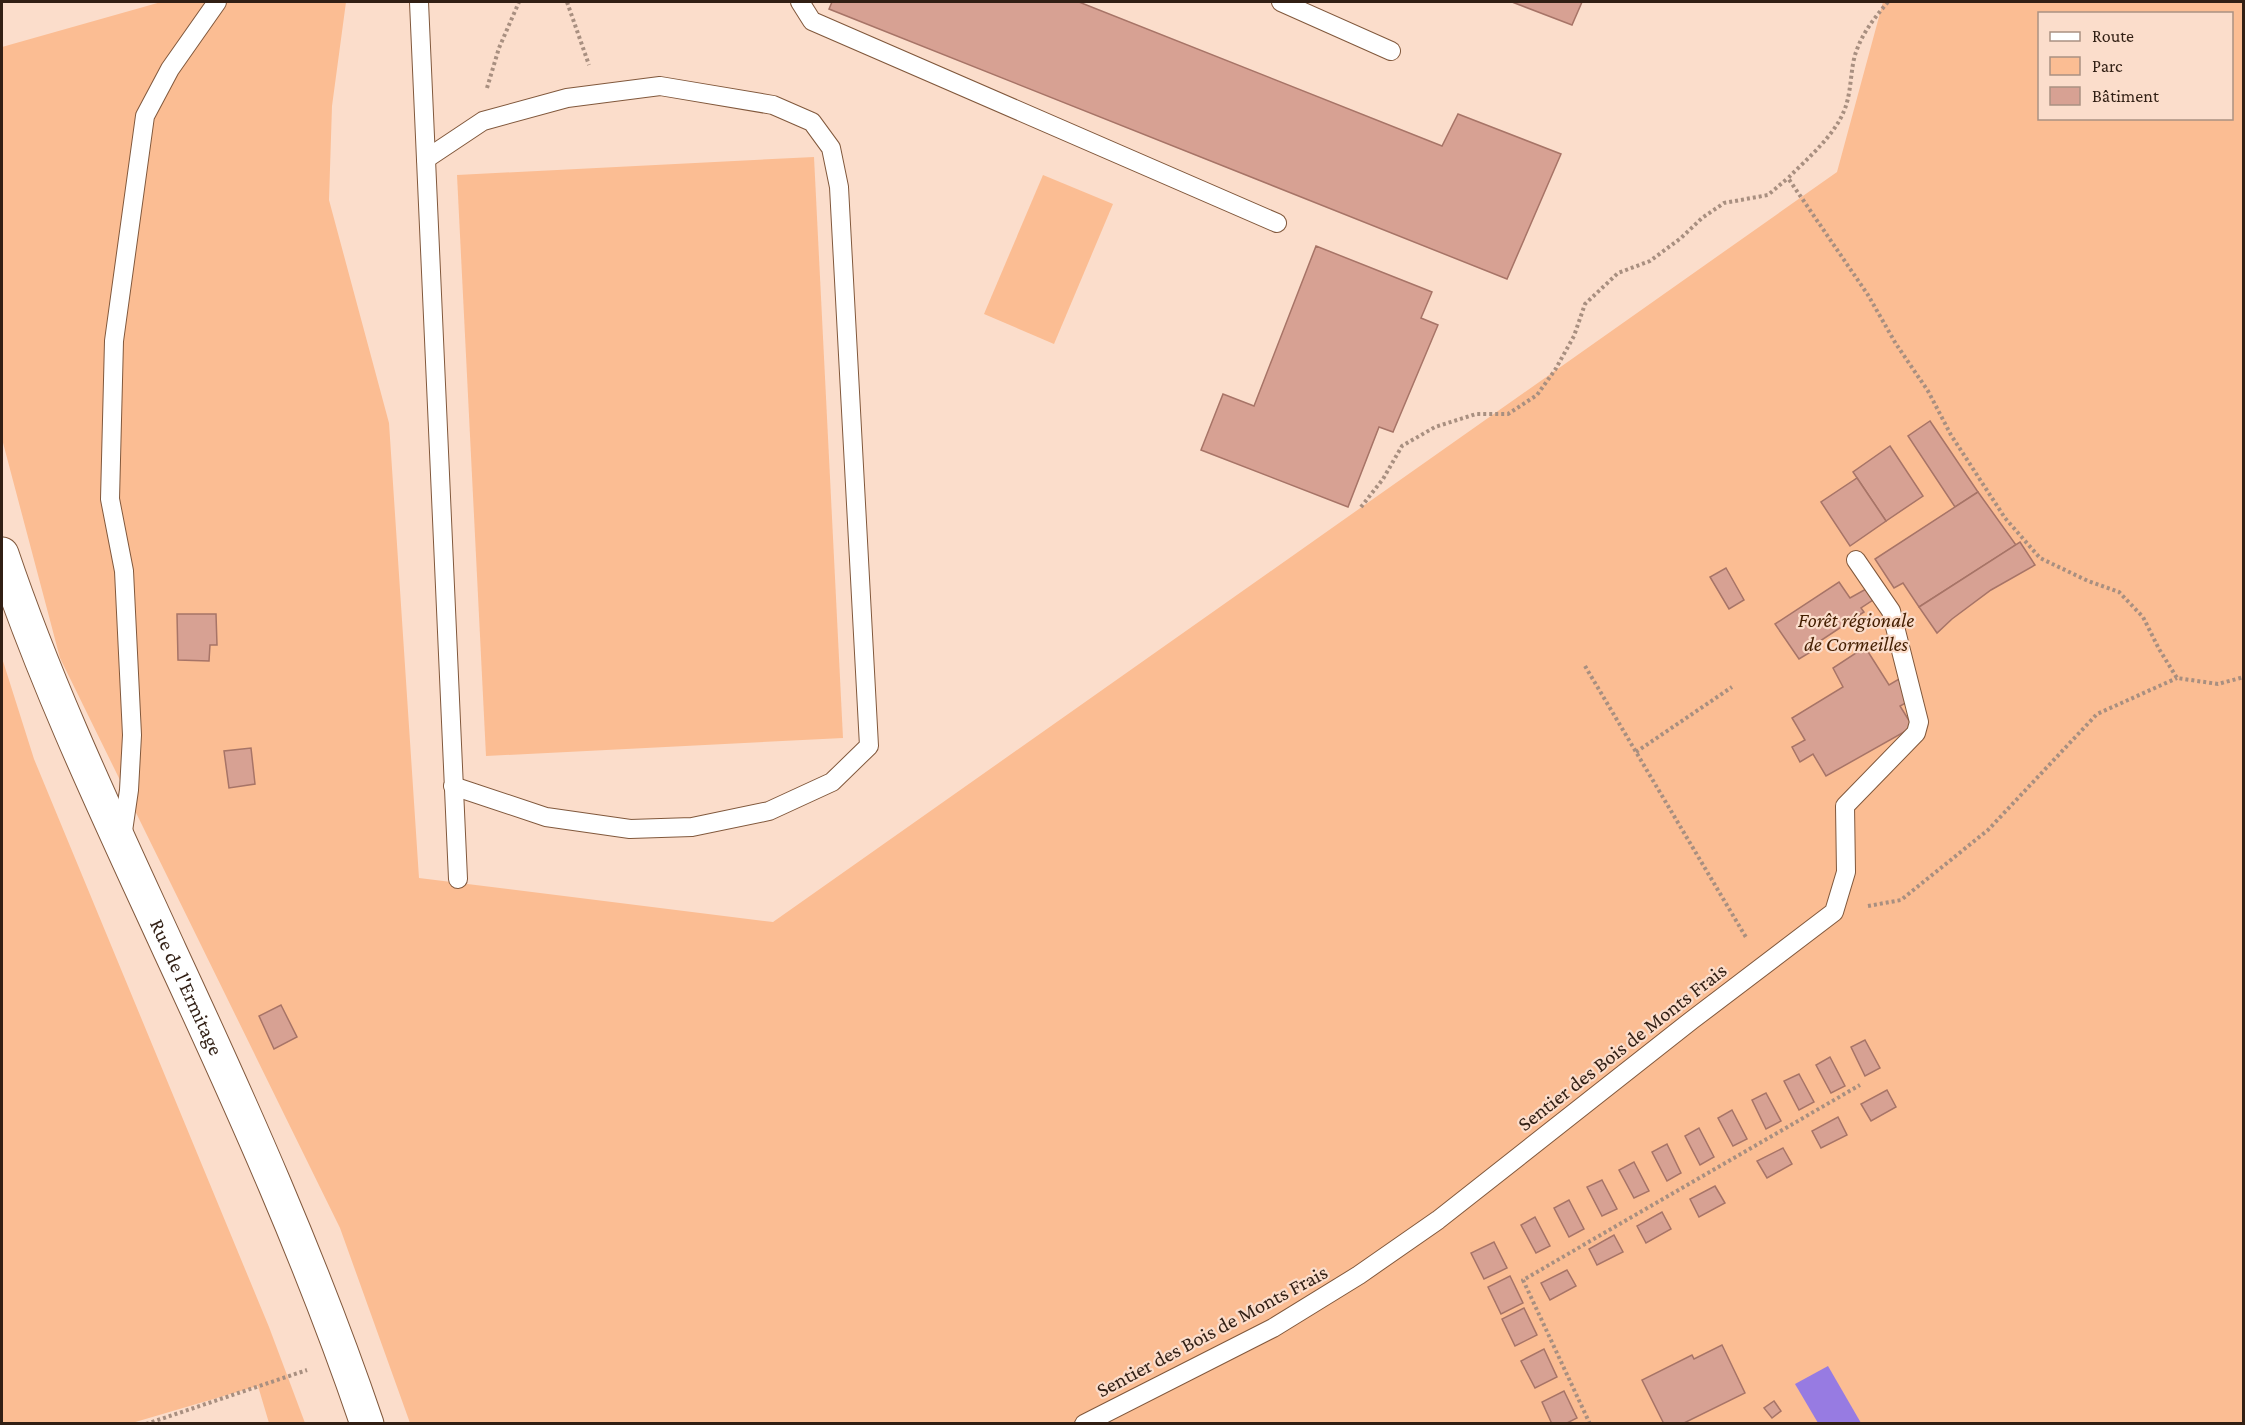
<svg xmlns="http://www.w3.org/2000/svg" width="2245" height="1425" font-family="'Crimson Pro',serif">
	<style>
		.green { fill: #fbbd93; fill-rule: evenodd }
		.water { fill: #977be2 }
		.building { fill: #d7a193; stroke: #a77467; stroke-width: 1.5 }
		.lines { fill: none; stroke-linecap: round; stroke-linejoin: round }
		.lane-casing { stroke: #81583c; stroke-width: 20 }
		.secondary-casing { stroke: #81583c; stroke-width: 35 }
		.path { stroke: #a88f80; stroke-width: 4; stroke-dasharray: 3 3; stroke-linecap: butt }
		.lane { stroke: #fff; stroke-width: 18 }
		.secondary { stroke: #fff; stroke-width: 33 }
		.labels { text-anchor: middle; stroke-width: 4.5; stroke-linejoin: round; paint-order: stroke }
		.park-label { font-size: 21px; font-style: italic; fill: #441e00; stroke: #fbddcb }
		.street-label { font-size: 21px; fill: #311f14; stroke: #fbddcb }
	</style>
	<rect width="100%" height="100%" fill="#fbddcb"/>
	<g class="green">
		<path d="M 161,2 L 346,2 L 332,106 L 329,200 L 389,423 L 419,878 L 773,922 L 1837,172 L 1883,2 L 2243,2 L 2243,1423 L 410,1423 L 340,1228 L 60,658 L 2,439 L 2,47 ZM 2040,14 L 2232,14 L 2232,118 L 2040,118 Z"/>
		<path d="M 814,157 L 843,738 L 486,756 L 457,175 Z"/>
		<path d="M 1043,175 L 1113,204 L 1054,344 L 984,314 Z"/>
		<path d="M 2,658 L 34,759 L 269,1327 L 305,1423 L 269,1423 L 258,1386 L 132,1423 L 2,1423 Z"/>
	</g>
	<path class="water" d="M 1828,1366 L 1861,1423 L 1818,1423 L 1795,1384 Z"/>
	<g class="building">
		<path d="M 832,2 L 1079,2 L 1442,146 L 1458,114 L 1561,154 L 1507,279 L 829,9 Z"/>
		<path d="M 1512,2 L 1582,2 L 1572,25 Z"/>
		<path d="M 1316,246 L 1432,292 L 1421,318 L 1438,325 L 1393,432 L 1379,427 L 1348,507 L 1201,450 L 1223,394 L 1254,406 Z"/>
		<path d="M 1930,421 L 1978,492 L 1955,507 L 1908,436 Z"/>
		<path d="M 1890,446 L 1923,496 L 1886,521 L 1853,472 Z"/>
		<path d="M 1857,478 L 1886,521 L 1850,546 L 1821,502 Z"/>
		<path d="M 1978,492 L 2016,545 L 1919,607 L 1903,583 L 1894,588 L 1875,559 Z"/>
		<path d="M 2020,542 L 2035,565 L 1991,590 L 1952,619 L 1937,633 L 1919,607 Z"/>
		<path d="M 1726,568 L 1744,600 L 1729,609 L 1710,577 Z"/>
		<path d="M 1839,582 L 1850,598 L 1866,589 L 1873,600 L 1861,608 L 1864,612 L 1817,643 L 1819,647 L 1799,659 L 1775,624 Z"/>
		<path d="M 177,614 L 216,614 L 217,645 L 210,645 L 209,661 L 178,660 Z"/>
		<path d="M 1865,647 L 1889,685 L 1899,679 L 1911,700 L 1900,706 L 1913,727 L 1826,776 L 1813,754 L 1800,762 L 1792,747 L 1805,740 L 1792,718 L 1843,687 L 1833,668 Z"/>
		<path d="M 251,748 L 255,784 L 229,788 L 224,751 Z"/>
		<path d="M 281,1005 L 297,1037 L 274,1049 L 259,1016 Z"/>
		<path d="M 1865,1040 L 1880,1068 L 1865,1076 L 1851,1047 Z"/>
		<path d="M 1830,1057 L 1845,1086 L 1831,1093 L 1816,1065 Z"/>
		<path d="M 1799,1074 L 1814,1102 L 1799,1110 L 1784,1081 Z"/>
		<path d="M 1887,1090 L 1896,1107 L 1871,1121 L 1861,1104 Z"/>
		<path d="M 1766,1093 L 1781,1121 L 1766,1129 L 1752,1100 Z"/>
		<path d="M 1732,1110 L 1747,1139 L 1733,1146 L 1718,1118 Z"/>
		<path d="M 1838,1117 L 1847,1135 L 1821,1148 L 1812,1131 Z"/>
		<path d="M 1699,1128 L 1714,1157 L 1700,1165 L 1685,1136 Z"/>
		<path d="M 1667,1144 L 1681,1173 L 1667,1181 L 1652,1152 Z"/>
		<path d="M 1783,1148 L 1792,1164 L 1767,1178 L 1757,1161 Z"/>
		<path d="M 1634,1162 L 1649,1191 L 1634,1198 L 1619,1170 Z"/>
		<path d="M 1602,1180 L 1617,1209 L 1602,1216 L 1587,1187 Z"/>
		<path d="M 1715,1186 L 1725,1203 L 1699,1217 L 1690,1199 Z"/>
		<path d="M 1569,1200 L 1584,1229 L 1569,1237 L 1554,1208 Z"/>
		<path d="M 1662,1212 L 1671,1229 L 1646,1243 L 1637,1226 Z"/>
		<path d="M 1535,1217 L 1550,1246 L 1536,1253 L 1521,1225 Z"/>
		<path d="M 1614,1235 L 1623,1252 L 1597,1265 L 1589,1249 Z"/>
		<path d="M 1494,1242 L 1507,1268 L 1484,1279 L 1471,1253 Z"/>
		<path d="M 1567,1270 L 1576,1286 L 1550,1300 L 1541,1283 Z"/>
		<path d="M 1510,1276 L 1523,1303 L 1501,1314 L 1488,1287 Z"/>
		<path d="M 1524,1308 L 1537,1335 L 1515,1346 L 1502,1319 Z"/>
		<path d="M 1722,1345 L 1745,1393 L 1682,1424 L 1664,1424 L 1642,1380 L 1692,1355 L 1694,1359 Z"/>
		<path d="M 1544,1349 L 1557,1377 L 1535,1388 L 1521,1361 Z"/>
		<path d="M 1564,1391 L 1577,1418 L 1565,1424 L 1552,1424 L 1542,1402 Z"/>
		<path d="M 1774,1401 L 1781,1411 L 1772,1418 L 1764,1408 Z"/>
	</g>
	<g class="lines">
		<defs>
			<g id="lane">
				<path d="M 419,2 L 458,879"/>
				<path d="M 800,2 L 812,21 L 1277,223"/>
				<path d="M 1281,2 L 1391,51"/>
				<path d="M 426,159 L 483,121 L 567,98 L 660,86 L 773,105 L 812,122 L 831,148 L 839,187 L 869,746 L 832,782 L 769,811 L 692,827 L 630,829 L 546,817 L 453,786"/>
				<path d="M 122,838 L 129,790 L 132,735 L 124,571 L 110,499 L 114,341 L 145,116 L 170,69 L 217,2"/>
				<path d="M 1084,1424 L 1273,1328 L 1359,1275 L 1438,1220 L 1692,1020 L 1834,912 L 1846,872 L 1845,806 L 1916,733 L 1919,722 L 1891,611 L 1856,560"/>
			</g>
			<g id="secondary">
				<path id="s1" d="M 2,554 C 48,690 110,820 170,951 C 242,1106 312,1262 367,1424"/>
			</g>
		</defs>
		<use href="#lane" class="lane-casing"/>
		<use href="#secondary" class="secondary-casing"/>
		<g class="path">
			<path d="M 567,2 L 589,65"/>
			<path d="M 1888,2 C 1875,17 1863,32 1856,52 C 1850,69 1852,92 1844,111 C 1834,136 1807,159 1788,178 L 1868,295 L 1896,344 L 1928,391 L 1951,435 L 2005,518 L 2040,558 L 2088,581 L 2119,592 L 2143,617 L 2159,649 L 2177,678 L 2218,684 L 2244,677"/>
			<path d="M 487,88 L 499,48 L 519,2"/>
			<path d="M 1361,507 L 1383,479 L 1402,446 L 1435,427 L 1476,414 L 1508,414 L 1537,395 L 1555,370 L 1574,336 L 1585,304 L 1618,273 L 1650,261 L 1681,238 L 1702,218 L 1724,203 L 1768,195 L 1788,178"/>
			<path d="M 1585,666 L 1747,939"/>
			<path d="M 1636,752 L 1732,687"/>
			<path d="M 1868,906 L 1901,900 L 1988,830 L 2097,714 L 2177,678"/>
			<path d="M 146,1424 L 307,1370"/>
			<path d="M 1590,1424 L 1523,1280 L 1860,1085"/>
		</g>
		<use href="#lane" class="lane"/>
		<use href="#secondary" class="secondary"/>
	</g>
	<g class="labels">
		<g class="park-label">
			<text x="1856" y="627">Forêt régionale<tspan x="1856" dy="24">de Cormeilles</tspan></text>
		</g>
		<g class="street-label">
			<text dy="7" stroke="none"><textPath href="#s1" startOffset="471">Rue de l'Ermitage</textPath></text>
			<text transform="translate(1622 1047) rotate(-38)" y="7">Sentier des Bois de Monts Frais</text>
			<text transform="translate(1212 1331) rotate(-28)" y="7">Sentier des Bois de Monts Frais</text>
		</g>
	</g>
	<rect width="2245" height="1425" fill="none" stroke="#311f14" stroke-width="6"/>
	<rect x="2038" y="12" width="195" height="108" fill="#fbddcb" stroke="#aa9182" stroke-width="1.5"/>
	<rect x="2050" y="32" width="30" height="9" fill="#ffffff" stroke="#aa9182" stroke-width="1.5"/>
	<text x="2092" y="42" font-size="18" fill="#311f14">Route</text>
	<rect x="2050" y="57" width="30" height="18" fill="#fbbd93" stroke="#aa9182" stroke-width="1.5"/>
	<text x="2092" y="72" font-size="18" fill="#311f14">Parc</text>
	<rect x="2050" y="87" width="30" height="18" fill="#d7a193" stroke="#aa9182" stroke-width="1.5"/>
	<text x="2092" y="102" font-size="18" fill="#311f14">Bâtiment</text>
</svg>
